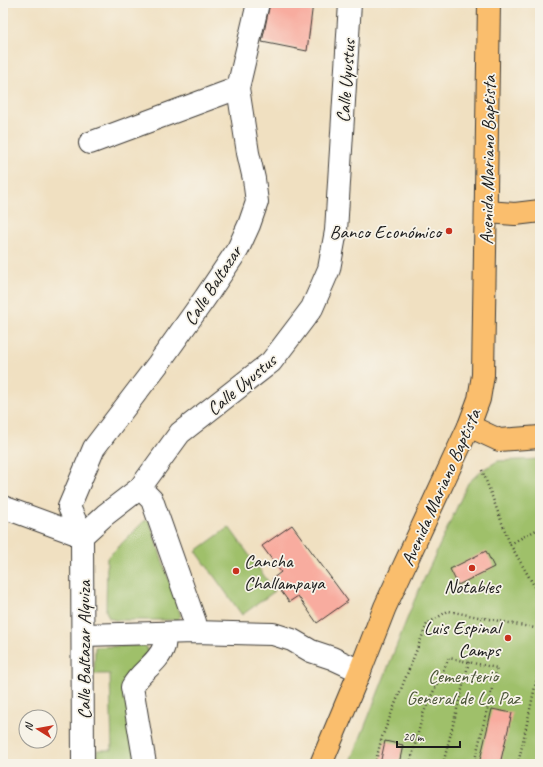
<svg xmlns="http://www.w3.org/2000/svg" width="543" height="767" font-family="Caveat,sans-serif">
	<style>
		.green { fill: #9fc06a; stroke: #5e6e43 }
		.building { fill: #f8ac9f }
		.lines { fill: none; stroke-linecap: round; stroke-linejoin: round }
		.minor-casing { stroke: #3c3935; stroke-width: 24 }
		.major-casing { stroke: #3c3935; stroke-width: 24 }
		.path { stroke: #3c3935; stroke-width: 2.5; stroke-dasharray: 1 3; stroke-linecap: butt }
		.minor { stroke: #fff; stroke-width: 22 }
		.major { stroke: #fabe6d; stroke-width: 22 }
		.poi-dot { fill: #c8321e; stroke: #f7f3e8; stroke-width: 1.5 }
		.labels { text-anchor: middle; stroke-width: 3.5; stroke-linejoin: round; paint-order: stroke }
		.street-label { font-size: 19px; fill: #1c1c1c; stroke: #f7f3e8 }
		.poi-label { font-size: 19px; fill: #1c1c1c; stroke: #f7f3e8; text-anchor: end }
		.park-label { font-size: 19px; fill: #4a5537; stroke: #f7f3e8 }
	</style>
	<rect width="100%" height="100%" fill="#f7f3e8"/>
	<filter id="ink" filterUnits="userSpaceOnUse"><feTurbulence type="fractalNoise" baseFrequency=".025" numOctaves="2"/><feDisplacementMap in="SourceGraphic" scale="8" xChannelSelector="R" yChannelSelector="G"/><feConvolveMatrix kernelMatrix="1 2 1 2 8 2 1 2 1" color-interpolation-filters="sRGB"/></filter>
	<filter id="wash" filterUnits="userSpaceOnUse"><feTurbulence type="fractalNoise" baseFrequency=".012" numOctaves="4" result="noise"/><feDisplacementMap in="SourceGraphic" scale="16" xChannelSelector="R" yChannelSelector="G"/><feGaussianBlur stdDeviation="0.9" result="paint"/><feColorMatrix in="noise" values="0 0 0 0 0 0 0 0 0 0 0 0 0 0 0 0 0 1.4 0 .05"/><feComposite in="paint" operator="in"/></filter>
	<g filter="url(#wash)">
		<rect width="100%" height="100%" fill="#f0e0c1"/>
		<g class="green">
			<path d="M 540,459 L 540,764 L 350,764 L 414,601 L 468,483 L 482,470 L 498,461 Z"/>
			<path d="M 149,520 L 181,616 L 177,620 L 115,620 L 109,618 L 106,611 L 107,558 L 144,521 Z"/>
			<path d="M 229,527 L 275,591 L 242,615 L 196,551 Z"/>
			<path d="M 145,645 L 149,654 L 144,667 L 138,764 L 97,764 L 97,750 L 112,750 L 110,674 L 94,674 L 95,647 Z"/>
		</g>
		<g id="blocks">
			<g class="building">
				<path d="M 270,3 L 313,3 L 307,51 L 262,42 Z"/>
				<path d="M 292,525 L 348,601 L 317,623 L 298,596 L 289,602 L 272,579 L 281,572 L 262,546 Z"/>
				<path d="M 486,551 L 494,567 L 458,585 L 450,569 Z"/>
				<path d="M 492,709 L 512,713 L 500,764 L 479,764 Z"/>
				<path d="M 385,741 L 403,745 L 399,764 L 380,764 Z"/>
			</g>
		</g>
	</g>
	<g filter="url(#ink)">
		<use href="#blocks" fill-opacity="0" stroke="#3c3935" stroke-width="1"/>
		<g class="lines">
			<defs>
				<g id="minor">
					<path d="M 90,143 L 238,88"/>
					<path d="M 140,488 L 152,500 L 195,622 L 194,632"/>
					<path d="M 3,507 L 82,536"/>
					<path d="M 82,536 L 105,515 L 140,488 L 180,433 L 271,362 L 312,308 L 329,269 L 336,231 L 350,3"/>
					<path d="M 83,635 L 194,632 L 273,634 L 292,640 L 311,651 L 332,658 L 360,671"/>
					<path d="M 83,764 L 82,536 L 69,507 L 94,448 L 158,364 L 205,298 L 238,249 L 249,225 L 257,202 L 254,179 L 248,153 L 238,88 L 258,3"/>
					<path d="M 145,764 L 132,687 C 140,671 159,663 164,646 C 165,642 164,637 164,633"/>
				</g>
				<g id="major">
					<path d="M 487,212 L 515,214 L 540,211"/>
					<path d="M 469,426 L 499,440 L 540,437"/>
					<path d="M 321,764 L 360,671 L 385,607 L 469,426 L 479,399 L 483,375 L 489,3"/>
				</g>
			</defs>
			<use href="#minor" class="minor-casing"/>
			<use href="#major" class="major-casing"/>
			<g class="path">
				<path d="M 482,470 L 510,544 L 540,596"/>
				<path d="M 510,544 L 540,528"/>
				<path d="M 375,764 L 382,737 L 427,624 L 448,611 L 540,629"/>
				<path d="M 410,764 L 423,714 L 449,658 L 497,668 L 474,764"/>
				<path d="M 443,764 L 469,662"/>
				<path d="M 518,764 L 540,664"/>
				<path d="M 536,764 L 540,743"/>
			</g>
			<use href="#minor" class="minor"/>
			<use href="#major" class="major"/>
		</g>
	</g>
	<g class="poi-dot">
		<circle cx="449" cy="231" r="4"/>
		<circle cx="472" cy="568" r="4"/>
		<circle cx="236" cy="571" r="4"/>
		<circle cx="508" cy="638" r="4"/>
	</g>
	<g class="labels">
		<g class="street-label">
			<text transform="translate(345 81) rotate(-86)" y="7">Calle Uyustus</text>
			<text transform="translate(487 160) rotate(-89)" y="7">Avenida Mariano Baptista</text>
			<text transform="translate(212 285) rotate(-57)" y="7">Calle Baltazar</text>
			<text transform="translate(241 384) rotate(-40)" y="7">Calle Uyustus</text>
			<text transform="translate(440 487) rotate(-66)" y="7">Avenida Mariano Baptista</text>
			<text transform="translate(83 650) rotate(-90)" y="7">Calle Baltazar Alquiza</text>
		</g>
		<g class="poi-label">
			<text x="441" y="238">Banco Económico</text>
			<text x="244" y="567" text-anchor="start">Cancha<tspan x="244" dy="22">Challampaya</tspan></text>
			<text x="472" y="593" text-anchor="middle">Notables</text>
			<text x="500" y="634">Luis Espinal<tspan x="500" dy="22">Camps</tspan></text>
		</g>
		<g class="park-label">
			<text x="463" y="682">Cementerio<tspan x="463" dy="22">General de La Paz</tspan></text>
		</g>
	</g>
	<rect width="543" height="767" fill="none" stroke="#f7f3e8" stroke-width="16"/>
	<g transform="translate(38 729) rotate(281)"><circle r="19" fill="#f7f3e8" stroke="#9f9d96"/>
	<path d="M0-3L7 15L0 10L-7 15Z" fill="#c8321e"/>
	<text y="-6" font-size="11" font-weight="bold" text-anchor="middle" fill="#1c1c1c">N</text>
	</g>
	<path d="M397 741v6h63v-6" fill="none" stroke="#1c1c1c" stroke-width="2"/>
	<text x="403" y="741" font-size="12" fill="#1c1c1c" stroke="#f7f3e8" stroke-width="3" paint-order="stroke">20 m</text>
</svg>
